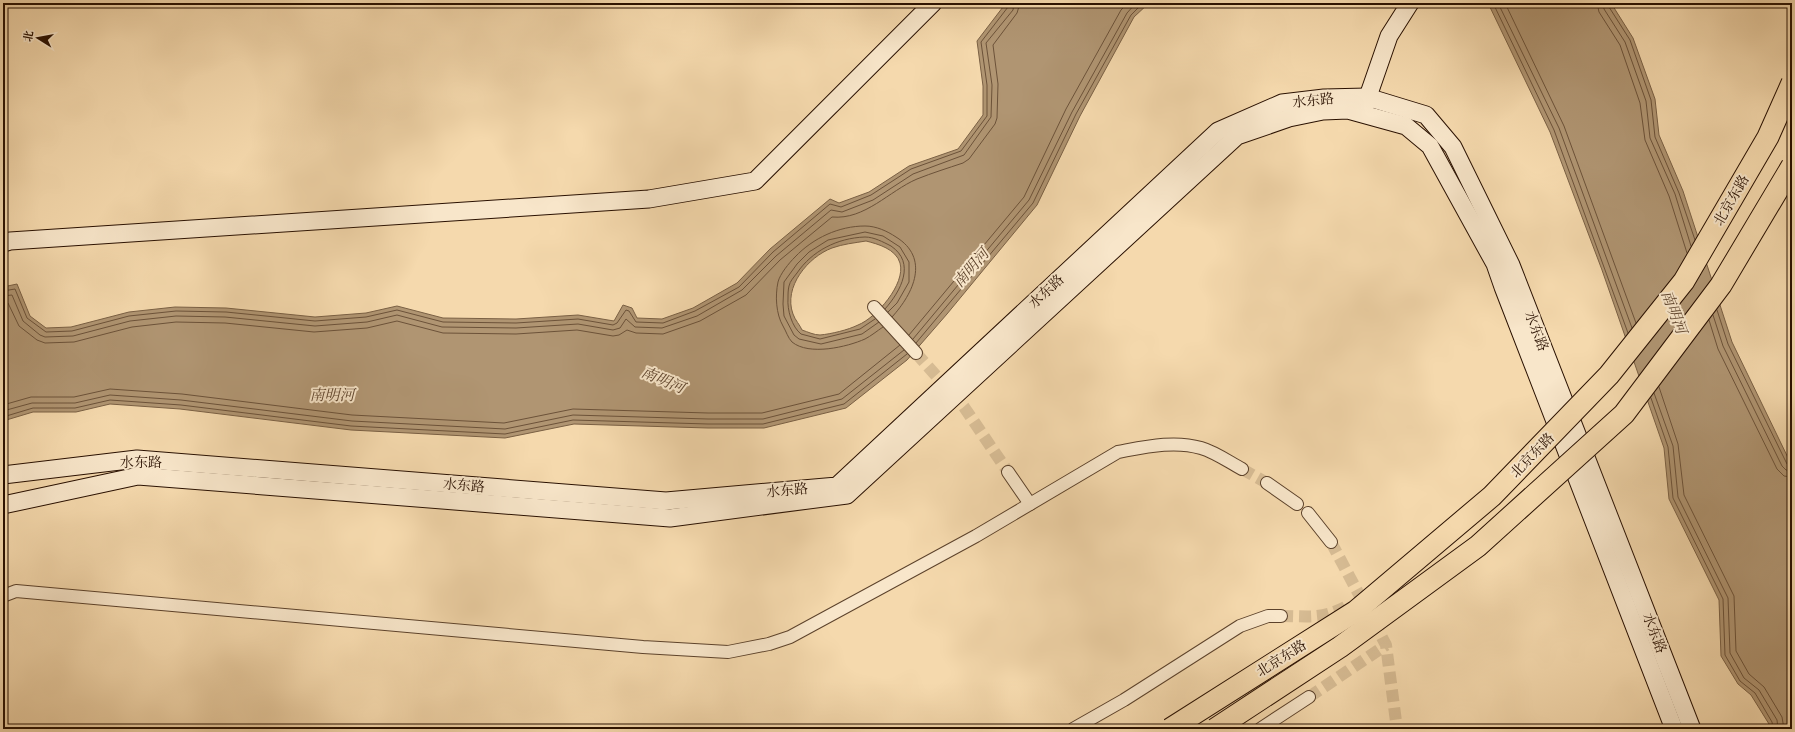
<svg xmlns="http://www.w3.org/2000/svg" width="1795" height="732" font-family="'Sorts Mill Goudy','Noto Serif SC',serif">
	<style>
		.water { fill: #b09572; stroke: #7a6044; fill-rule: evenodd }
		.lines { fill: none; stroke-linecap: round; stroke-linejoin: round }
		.shore { stroke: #6c5239; stroke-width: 1 }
		.street-tunnel { stroke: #d6bb93; stroke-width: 12; stroke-dasharray: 12 6; stroke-linecap: butt }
		.street-casing { stroke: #5c422b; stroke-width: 14 }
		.secondary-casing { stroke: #291000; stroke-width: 19 }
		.street { stroke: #f8e6ca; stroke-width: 12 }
		.secondary { stroke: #f8e6ca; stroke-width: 17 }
		.highway-bridge-casing { stroke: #291000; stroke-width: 23; stroke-linecap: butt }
		.highway-bridge { stroke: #f5d9ad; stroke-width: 21 }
		.labels { text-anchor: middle; stroke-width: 4; stroke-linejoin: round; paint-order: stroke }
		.street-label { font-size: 14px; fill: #291000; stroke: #f8e6ca }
		.water-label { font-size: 15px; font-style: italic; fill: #5f452e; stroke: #f8e6ca }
	</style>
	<rect width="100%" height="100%" fill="#f5d9ad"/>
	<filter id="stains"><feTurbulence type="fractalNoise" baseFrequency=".005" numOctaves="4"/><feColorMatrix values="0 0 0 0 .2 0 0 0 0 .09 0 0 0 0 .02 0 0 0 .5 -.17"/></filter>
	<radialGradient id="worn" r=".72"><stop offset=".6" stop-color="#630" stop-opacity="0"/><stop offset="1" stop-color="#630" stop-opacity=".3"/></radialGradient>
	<g class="water">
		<path d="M 1006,3 L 1149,3 L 1134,17 L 1080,116 L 1037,205 L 947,314 L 907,360 L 846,408 L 764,428 L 708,428 L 574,424 L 505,438 L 351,430 L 180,409 L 110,404 L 76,412 L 33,412 L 3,421 L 3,287 L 17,284 L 30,316 L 46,328 L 71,327 L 129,312 L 175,307 L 226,308 L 315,317 L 366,313 L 397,306 L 443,318 L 516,319 L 578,315 L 614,321 L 623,305 L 632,308 L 637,318 L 662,319 L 693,308 L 737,283 L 770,249 L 830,199 L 839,203 L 869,192 L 909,166 L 958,149 L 983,115 L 983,86 L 977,41 ZM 866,241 C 878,244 896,249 900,263 C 906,284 876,318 858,325 C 848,330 831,334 820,335 C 814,335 808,332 802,330 C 800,325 795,320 793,314 C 783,287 808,257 832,248 C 843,244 854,243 866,241 Z"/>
		<path d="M 1488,3 L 1611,3 L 1633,38 L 1655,99 L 1659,135 L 1683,191 L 1732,342 L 1792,466 L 1792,729 L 1769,729 L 1769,724 L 1751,695 L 1738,684 L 1721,656 L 1719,600 L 1669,499 L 1664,448 L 1602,270 L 1550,132 Z"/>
	</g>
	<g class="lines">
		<g class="shore">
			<path d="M 1493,3 L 1554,130 L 1628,333"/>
			<path d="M 1498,3 L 1559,128 L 1632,328"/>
			<path d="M 1505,3 L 1564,126 L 1636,323"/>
			<path d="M 1597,3 L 1599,12 L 1620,45 L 1640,103 L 1645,140 L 1669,196 L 1687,253"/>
			<path d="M 1603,3 L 1604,9 L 1625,42 L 1646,101 L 1650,138 L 1675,194 L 1691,246"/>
			<path d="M 1608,3 L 1609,7 L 1630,40 L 1651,100 L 1655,137 L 1679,193 L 1695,240"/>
			<path d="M 3,291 L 15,289 L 27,318 L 46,332 L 72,331 L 129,316 L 176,311 L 226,312 L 315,321 L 366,317 L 397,310 L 443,322 L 516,323 L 578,319 L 613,325 L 617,323 L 626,310 L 629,311 L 636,322 L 663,323 L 695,311 L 739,287 L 773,252 L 830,204 L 841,207 L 871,195 L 911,169 L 961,151 L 987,116 L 987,85 L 981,42 L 1008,7 L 1009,3"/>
			<path d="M 3,296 L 12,295 L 23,321 L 40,335 L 45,337 L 73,336 L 130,321 L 176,316 L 225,317 L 315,326 L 367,322 L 397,315 L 442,327 L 516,328 L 578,324 L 613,330 L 620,328 L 626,319 L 635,327 L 662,328 L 697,316 L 742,290 L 776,256 L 831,210 L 842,212 L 873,200 L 913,174 L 964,155 L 991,117 L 992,85 L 986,43 L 1013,10 L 1014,3"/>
			<path d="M 3,302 L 8,303 L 19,326 L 37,340 L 45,343 L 74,342 L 132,327 L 176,322 L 225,323 L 314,332 L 367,328 L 397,321 L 443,333 L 516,334 L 577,330 L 613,336 L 619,335 L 627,330 L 636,333 L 663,334 L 700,321 L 746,295 L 780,260 L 832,217 C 865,220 889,191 917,179 C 932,173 948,168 963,163 L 969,159 L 995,124 L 997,118 L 998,84 L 993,45 L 1017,13 L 1020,3"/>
			<path d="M 1717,310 L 1728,344 L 1787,464 L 1792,466"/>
			<path d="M 1713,315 L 1723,346 L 1782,466 L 1786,470 L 1792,471"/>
			<path d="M 875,319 L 860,329 L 820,339 L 801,334 C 792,327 787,310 788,298 C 788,294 788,290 789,286 C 790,281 794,277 797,273 C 812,251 837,238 865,237 C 874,237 883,242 891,246 C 916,263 901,291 885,309"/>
			<path d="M 1709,320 L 1718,349 L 1777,469 L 1784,476 L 1792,477"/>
			<path d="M 879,322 L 862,334 L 821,344 L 799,339 L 794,335 L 784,316 L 783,304 L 784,282 L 797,264 L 809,252 L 828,240 L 865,232 L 883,236 L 900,247 L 909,262 L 909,282 L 897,303 L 888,312"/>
			<path d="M 883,327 C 877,331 871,336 865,339 C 847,347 809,356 792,342 C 788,338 786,331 783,326 C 776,314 775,296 778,282 C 780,274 789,263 795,257 C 813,238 839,226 865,226 C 876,226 887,231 896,237 C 930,258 914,293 892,317"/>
			<path d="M 909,335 L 1024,197 L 1066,109 L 1121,10 L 1128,3"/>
			<path d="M 913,339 L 1029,200 L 1072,112 L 1127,13 L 1136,3"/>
			<path d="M 916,343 L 1033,203 L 1076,114 L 1131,15 L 1143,3"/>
			<path d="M 1659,387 L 1678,444 L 1684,495 L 1734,596 L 1736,651 L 1749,674 L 1764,687 L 1782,717 L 1784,729"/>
			<path d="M 1654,393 L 1673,446 L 1678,497 L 1728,598 L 1730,653 L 1744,678 L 1759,690 L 1777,720 L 1778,729"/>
			<path d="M 1651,398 L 1668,447 L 1673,498 L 1723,599 L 1725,655 L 1740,681 L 1755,693 L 1772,722 L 1773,729"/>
			<path d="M 3,405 L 31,397 L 74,397 L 110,389 L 182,394 L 352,415 L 504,423 L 573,409 L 708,413 L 762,413 L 839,394 L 900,345"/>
			<path d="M 3,411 L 32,403 L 75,403 L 110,395 L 181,400 L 352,421 L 505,429 L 573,415 L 708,419 L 763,419 L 842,399 L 904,350"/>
			<path d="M 3,417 L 33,408 L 75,408 L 110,400 L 181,405 L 351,426 L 505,434 L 573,420 L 708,424 L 763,424 L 844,404 L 907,354"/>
		</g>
		<g class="street-tunnel">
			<path d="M 916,353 L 964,407 L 1008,472"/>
			<path d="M 1242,469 L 1267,483"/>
			<path d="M 1331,542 L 1386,645 L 1397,729"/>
			<path d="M 1281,616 C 1310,616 1322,620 1349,605"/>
			<path d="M 1309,697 L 1386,645"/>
		</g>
		<defs>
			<g id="street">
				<path d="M 874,307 L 916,353"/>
				<path d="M 1008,472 L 1030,504"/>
				<path d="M 1267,483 L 1297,504"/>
				<path d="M 1308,513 L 1331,542"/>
				<path d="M 3,596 L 16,591 L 643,647 L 728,652 L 769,644 L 790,637 L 976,536 L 1118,452 C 1145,447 1174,440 1201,448 C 1215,452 1229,462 1242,469"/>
				<path d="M 1073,729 L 1124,700 L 1240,626 L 1268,616 L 1281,616"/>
				<path d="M 1260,729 L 1309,697"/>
			</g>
			<g id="secondary">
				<path d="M 1364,108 L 1389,36 L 1410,3"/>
				<path d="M 3,243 L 10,241 L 649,199 L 755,181 L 933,3"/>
				<path d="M 3,475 L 137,459 L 666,501 L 837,486 L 1218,131 L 1282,103 L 1324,98 L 1367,97 L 1426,115 L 1453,147 L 1511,265 L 1692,729"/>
				<path d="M 3,505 L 138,476 L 670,518 L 847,495 L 1237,136 L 1289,118 L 1323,111 L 1348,110 L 1406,126 L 1430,146 L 1495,264 L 1503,287 L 1674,729"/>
			</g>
		</defs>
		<use href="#street" class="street-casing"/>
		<use href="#secondary" class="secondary-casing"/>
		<use href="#street" class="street"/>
		<use href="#secondary" class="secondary"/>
		<defs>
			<g id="highway-bridge">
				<path d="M 1170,729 L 1356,611 L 1492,496 L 1609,375 L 1684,281 L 1768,137 L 1792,83"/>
				<path d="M 1215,729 L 1340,647 L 1478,546 L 1624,414 L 1721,285 L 1792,166"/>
			</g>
		</defs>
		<use href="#highway-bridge" class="highway-bridge-casing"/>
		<use href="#highway-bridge" class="highway-bridge"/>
	</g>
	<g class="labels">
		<g class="street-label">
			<text transform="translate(1313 100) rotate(-6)" y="5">水东路</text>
			<text transform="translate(1731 200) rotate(-60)" y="5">北京东路</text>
			<text transform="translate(1046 291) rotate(-43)" y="5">水东路</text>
			<text transform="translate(1537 331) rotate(69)" y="5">水东路</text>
			<text transform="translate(1532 455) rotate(-46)" y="5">北京东路</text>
			<text x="141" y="467">水东路</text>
			<text transform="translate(464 485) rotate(5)" y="5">水东路</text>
			<text transform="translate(787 490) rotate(-5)" y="5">水东路</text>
			<text transform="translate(1655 633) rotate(69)" y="5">水东路</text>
			<text transform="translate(1281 658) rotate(-32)" y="5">北京东路</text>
		</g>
		<g class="water-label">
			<text transform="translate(971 268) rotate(-49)" y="5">南明河</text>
			<text transform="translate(1674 312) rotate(69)" y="5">南明河</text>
			<text transform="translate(663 380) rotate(23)" y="5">南明河</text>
			<text x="332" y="400">南明河</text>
		</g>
	</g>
	<rect width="1795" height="732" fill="none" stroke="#f5d9ad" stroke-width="16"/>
	<rect x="4" y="4" width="1787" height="724" fill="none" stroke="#291000" stroke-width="2"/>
	<rect x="8" y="8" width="1779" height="716" fill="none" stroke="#291000"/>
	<g transform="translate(38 38) rotate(281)" stroke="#f8e6ca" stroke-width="3" paint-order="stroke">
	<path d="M0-3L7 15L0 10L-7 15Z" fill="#291000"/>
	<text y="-6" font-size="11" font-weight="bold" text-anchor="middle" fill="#291000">北</text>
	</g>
	<rect width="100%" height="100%" filter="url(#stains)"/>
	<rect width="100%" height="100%" fill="url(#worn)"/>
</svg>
